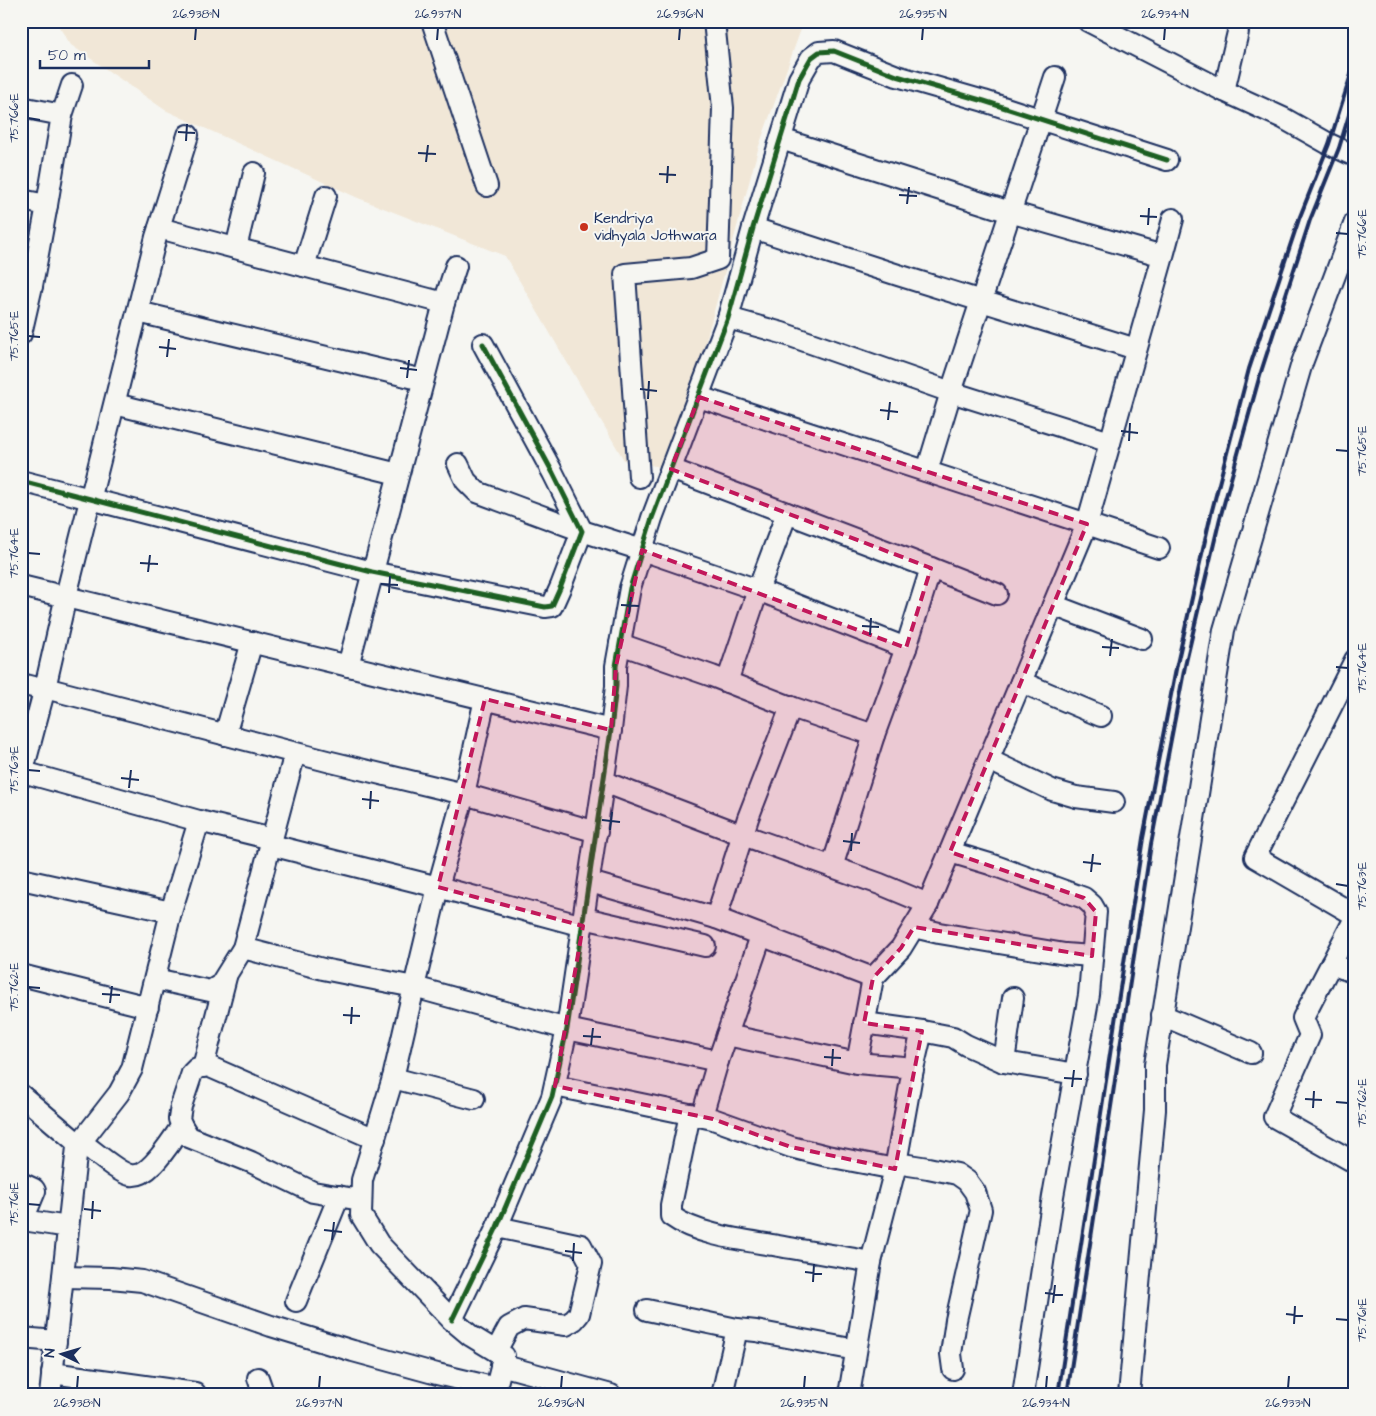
<svg xmlns="http://www.w3.org/2000/svg" width="1376" height="1416" font-family="'Architects Daughter',sans-serif">
	<style>
		.built { fill: #f1e7d7 }
		.lines { fill: none; stroke-linecap: round; stroke-linejoin: round }
		.minor-casing { stroke: #1b2f5e; stroke-width: 24 }
		.minor { stroke: #f6f6f2; stroke-width: 20 }
		.rail { stroke: #1b2f5e; stroke-width: 4 }
		.cycleway-casing { stroke: #f6f6f2; stroke-width: 8 }
		.cycleway { stroke: #1b5e20; stroke-width: 5 }
		.marked { fill: #c2185b; fill-opacity: 0.2; stroke: #c2185b; stroke-width: 4; stroke-dasharray: 10 6; stroke-linejoin: round }
		.ticks { fill: none; stroke: #1b2f5e; stroke-width: 2 }
		.poi-dot { fill: #c8321e; stroke: #f6f6f2; stroke-width: 2 }
		.labels { text-anchor: middle; stroke-width: 4; stroke-linejoin: round; paint-order: stroke }
		.poi-label { font-size: 15px; fill: #1b2f5e; stroke: #f6f6f2; text-anchor: start }
		.neatline { fill: none; stroke: #1b2f5e; stroke-width: 2 }
		.ticks-label { font-size: 12px; text-anchor: middle; fill: #1b2f5e }
	</style>
	<rect width="100%" height="100%" fill="#f6f6f2"/>
	<filter id="ink" filterUnits="userSpaceOnUse"><feTurbulence type="fractalNoise" baseFrequency=".02" numOctaves="2"/><feDisplacementMap in="SourceGraphic" scale="10" xChannelSelector="R" yChannelSelector="G"/><feConvolveMatrix kernelMatrix="1 2 1 2 8 2 1 2 1" color-interpolation-filters="sRGB"/></filter>
	<g filter="url(#ink)">
		<path class="built" d="M 55,21 L 804,21 L 759,146 L 671,469 L 624,460 L 505,256 L 358,198 L 165,110 L 71,45 Z"/>
		<g class="lines">
			<defs>
				<g id="minor">
					<path d="M 432,21 L 487,186"/>
					<path d="M 1088,21 L 1224,91 L 1283,118 L 1329,144 L 1355,156"/>
					<path d="M 1224,91 L 1238,32"/>
					<path d="M 21,107 L 62,115 L 47,205 L 21,200"/>
					<path d="M 62,115 L 72,85"/>
					<path d="M 781,139 L 1010,212 L 1163,256 L 1087,524 L 1159,548"/>
					<path d="M 159,228 L 444,303"/>
					<path d="M 753,228 L 898,275 L 1136,349"/>
					<path d="M 236,248 L 254,173"/>
					<path d="M 1163,256 L 1173,219"/>
					<path d="M 304,266 L 326,196"/>
					<path d="M 21,285 L 32,286 L 47,205"/>
					<path d="M 138,312 L 423,380"/>
					<path d="M 728,318 L 782,333 L 951,392 L 1110,442"/>
					<path d="M 21,334 L 32,286"/>
					<path d="M 699,397 L 1087,524 L 928,904"/>
					<path d="M 115,404 L 398,474"/>
					<path d="M 458,464 L 466,481 L 477,492 L 582,531 L 642,550 L 758,590 L 906,648"/>
					<path d="M 671,469 L 931,568 L 906,648 L 874,735"/>
					<path d="M 927,471 L 951,392 L 1055,77"/>
					<path d="M 639,477 L 625,274 L 691,268 L 718,259 L 723,108 L 714,21"/>
					<path d="M 21,481 L 372,572 L 545,607 L 552,606 L 561,586 L 582,531 L 553,473 L 483,344"/>
					<path d="M 931,568 L 997,594"/>
					<path d="M 21,586 L 611,730"/>
					<path d="M 1053,605 L 1142,639"/>
					<path d="M 1355,660 L 1255,857 L 1355,915"/>
					<path d="M 348,666 L 444,303 L 456,266"/>
					<path d="M 727,682 L 758,590 L 787,513"/>
					<path d="M 1021,682 L 1101,716"/>
					<path d="M 21,684 L 45,690"/>
					<path d="M 45,688 L 327,761 L 464,794 L 485,699"/>
					<path d="M 791,707 L 874,735 L 832,867"/>
					<path d="M 225,735 L 252,642"/>
					<path d="M 989,760 L 1052,790 L 1076,797 L 1114,802"/>
					<path d="M 23,772 L 199,821 L 171,912"/>
					<path d="M 21,778 L 45,688 L 66,596 L 156,237 L 188,135"/>
					<path d="M 604,782 L 743,835 L 880,884 L 928,904 L 901,948 L 873,978 L 716,918"/>
					<path d="M 199,821 L 272,839 L 295,753"/>
					<path d="M 271,845 L 438,887 L 583,926"/>
					<path d="M 950,852 L 990,864 L 1084,898 L 1092,905 L 1096,912 L 1089,995 L 1053,1196 L 1023,1395"/>
					<path d="M 21,879 L 171,912 L 132,1069 L 119,1093 L 77,1147"/>
					<path d="M 590,882 L 716,918 L 748,818 L 791,707 L 712,676 L 620,644"/>
					<path d="M 584,918 L 705,946"/>
					<path d="M 914,927 L 939,933 L 1065,954 L 1092,956"/>
					<path d="M 243,948 L 323,969 L 414,987 L 567,1029 L 718,1061 L 761,936"/>
					<path d="M 1331,964 L 1355,973"/>
					<path d="M 21,975 L 148,1007"/>
					<path d="M 155,979 L 210,991 L 220,985 L 243,948 L 272,839"/>
					<path d="M 1162,1015 L 1251,1053"/>
					<path d="M 864,1023 L 922,1031 L 953,1037 L 966,1045 L 1004,1062 L 1076,1074"/>
					<path d="M 727,1035 L 857,1063 L 873,978"/>
					<path d="M 1004,1062 L 1013,998"/>
					<path d="M 203,1067 L 226,977"/>
					<path d="M 913,1069 L 922,1031"/>
					<path d="M 393,1078 L 474,1099"/>
					<path d="M 555,1086 L 713,1119 L 791,1147 L 827,1156 L 895,1169"/>
					<path d="M 21,1095 L 75,1141 L 77,1147 L 50,1395"/>
					<path d="M 690,1114 L 671,1205 L 671,1216 C 697,1235 742,1240 773,1245 C 806,1251 839,1256 871,1262"/>
					<path d="M 702,1116 L 718,1061"/>
					<path d="M 81,1142 C 93,1150 117,1172 130,1175 C 150,1179 171,1140 182,1126"/>
					<path d="M 1354,1162 L 1274,1117 L 1310,1035 L 1303,1018 L 1355,918"/>
					<path d="M 896,1163 L 928,1168 L 957,1174 L 967,1181 L 975,1192 L 981,1210 L 956,1320 L 951,1354 L 953,1369"/>
					<path d="M 21,1183 L 34,1189 L 35,1191 L 23,1220 L 68,1227"/>
					<path d="M 361,1200 L 313,1192 L 251,1162 L 189,1137 L 182,1126 L 179,1119 L 181,1106 L 192,1073 L 197,1068 L 208,1066 L 375,1139"/>
					<path d="M 63,1277 L 111,1278 L 142,1281 L 271,1326 L 353,1351 L 437,1374 L 496,1388"/>
					<path d="M 296,1301 L 339,1196"/>
					<path d="M 647,1310 L 737,1329 L 756,1331 L 856,1350"/>
					<path d="M 452,1320 L 497,1227 L 552,1097 L 567,1029 L 611,730 L 616,686 L 616,666 L 630,588 L 652,518 L 728,318 L 753,228 L 799,79 L 811,58 L 819,52 L 834,51 L 897,76 L 984,101 L 1167,160"/>
					<path d="M 21,1338 L 56,1341"/>
					<path d="M 496,1351 L 509,1327 L 524,1319 L 566,1325 L 574,1320 L 579,1314 L 591,1264 L 581,1245 L 497,1227"/>
					<path d="M 501,1365 L 611,1395"/>
					<path d="M 52,1373 L 195,1393"/>
					<path d="M 258,1378 L 264,1395"/>
					<path d="M 494,1395 L 504,1356 L 471,1336 L 452,1320 L 379,1244 L 361,1215 L 362,1180 L 393,1078 L 414,987 L 438,887 L 464,794 L 597,832"/>
					<path d="M 722,1395 L 737,1329"/>
					<path d="M 849,1395 L 871,1262 L 895,1169 L 913,1069 L 903,1067 L 857,1063"/>
					<path d="M 1129,1395 L 1155,1110 L 1155,1065 L 1224,630 L 1302,363 L 1355,222"/>
				</g>
			</defs>
			<use href="#minor" class="minor-casing"/>
			<use href="#minor" class="minor"/>
			<g class="rail">
				<path d="M 1058,1395 L 1143,838 L 1177,664 L 1211,514 L 1249,369 L 1299,219 L 1329,144 L 1355,62"/>
				<path d="M 1067,1395 L 1151,844 L 1185,666 L 1220,518 L 1260,375 L 1310,220 L 1339,148 L 1355,95"/>
			</g>
			<defs>
				<g id="cycleway">
					<path d="M 21,481 L 372,572 L 545,607 L 552,606 L 561,586 L 582,531 L 553,473 L 483,344"/>
					<path d="M 452,1320 L 497,1227 L 552,1097 L 567,1029 L 611,730 L 616,686 L 616,666 L 630,588 L 652,518 L 728,318 L 753,228 L 799,79 L 811,58 L 819,52 L 834,51 L 897,76 L 984,101 L 1167,160"/>
				</g>
			</defs>
			<use href="#cycleway" class="cycleway-casing"/>
			<use href="#cycleway" class="cycleway"/>
		</g>
	</g>
	<path class="marked" d="M 699,397 L 1087,524 L 950,852 L 1084,898 L 1096,912 L 1092,956 L 914,927 L 901,948 L 873,978 L 864,1023 L 922,1031 L 895,1169 L 791,1147 L 713,1119 L 555,1086 L 583,926 L 438,887 L 485,699 L 611,730 L 616,666 L 642,550 L 906,648 L 931,568 L 671,469 Z"/>
	<path class="ticks" d="M 195,40 L 196,28M 437,40 L 438,28M 679,40 L 680,28M 922,40 L 923,28M 1164,40 L 1165,28M 28,118 L 40,120M 178,132 L 195,133M 186,141 L 187,124M 418,153 L 436,154M 426,162 L 428,145M 659,174 L 676,175M 667,183 L 668,166M 899,195 L 917,196M 907,204 L 909,187M 1140,216 L 1157,217M 1148,225 L 1149,208M 1336,233 L 1348,234M 28,336 L 40,337M 159,347 L 176,349M 167,357 L 169,339M 400,368 L 417,370M 407,378 L 409,360M 640,389 L 657,391M 648,399 L 649,381M 880,410 L 898,412M 888,420 L 890,402M 1121,431 L 1138,433M 1129,441 L 1130,423M 1336,450 L 1348,451M 28,553 L 40,554M 140,563 L 158,564M 148,572 L 150,555M 381,584 L 398,585M 389,593 L 390,576M 621,605 L 639,606M 629,614 L 631,597M 862,626 L 879,627M 870,635 L 871,618M 1102,647 L 1119,648M 1110,656 L 1112,639M 1336,667 L 1348,668M 28,770 L 40,771M 121,778 L 139,780M 129,788 L 131,770M 362,799 L 379,801M 370,809 L 371,791M 602,820 L 620,822M 610,830 L 612,812M 843,841 L 860,843M 851,851 L 852,833M 1083,862 L 1101,864M 1091,872 L 1093,854M 1336,884 L 1348,886M 28,987 L 40,988M 102,994 L 120,995M 110,1003 L 112,986M 343,1015 L 360,1016M 351,1024 L 352,1007M 583,1036 L 601,1037M 591,1045 L 593,1028M 824,1057 L 841,1058M 832,1066 L 833,1049M 1064,1078 L 1082,1079M 1072,1087 L 1074,1070M 1305,1099 L 1322,1100M 1336,1102 L 1348,1103M 1313,1108 L 1314,1091M 28,1204 L 40,1205M 84,1209 L 101,1211M 92,1219 L 93,1201M 324,1230 L 342,1232M 332,1240 L 334,1222M 565,1251 L 582,1253M 573,1261 L 574,1243M 805,1272 L 822,1274M 813,1282 L 814,1264M 1045,1293 L 1063,1295M 1053,1303 L 1055,1285M 1286,1314 L 1303,1316M 1336,1319 L 1348,1320M 1294,1324 L 1295,1306M 77,1388 L 78,1376M 319,1388 L 320,1376M 561,1388 L 562,1376M 804,1388 L 805,1376M 1046,1388 L 1047,1376M 1288,1388 L 1289,1376"/>
	<circle class="poi-dot" cx="584" cy="227" r="5"/>
	<g class="labels">
		<g class="poi-label">
			<text x="594" y="223">Kendriya<tspan x="594" dy="17">vidhyala Jothwara</tspan></text>
		</g>
	</g>
	<rect width="1376" height="1416" fill="none" stroke="#f6f6f2" stroke-width="55"/>
	<g transform="translate(62 1354) rotate(275)" stroke="#f6f6f2" stroke-width="4" paint-order="stroke">
	<path d="M0-4L9 19L0 12L-9 19Z" fill="#1b2f5e"/>
	<text y="-8" font-size="14" font-weight="bold" text-anchor="middle" fill="#1b2f5e">N</text>
	</g>
	<path d="M40 60v8h109v-8" fill="none" stroke="#1b2f5e" stroke-width="2.5"/>
	<text x="48" y="60" font-size="15" fill="#1b2f5e" stroke="#f6f6f2" stroke-width="4" paint-order="stroke">50 m</text>
	<rect x="28" y="28" width="1320" height="1360" class="neatline"/>
	<g class="ticks-label">
		<text x="196" y="18">26.938°N</text>
		<text x="438" y="18">26.937°N</text>
		<text x="680" y="18">26.936°N</text>
		<text x="923" y="18">26.935°N</text>
		<text x="1165" y="18">26.934°N</text>
		<text transform="translate(14 118) rotate(-90)" y="4">75.766°E</text>
		<text transform="translate(1362 234) rotate(-90)" y="4">75.766°E</text>
		<text transform="translate(14 336) rotate(-90)" y="4">75.765°E</text>
		<text transform="translate(1362 451) rotate(-90)" y="4">75.765°E</text>
		<text transform="translate(14 553) rotate(-90)" y="4">75.764°E</text>
		<text transform="translate(1362 668) rotate(-90)" y="4">75.764°E</text>
		<text transform="translate(14 770) rotate(-90)" y="4">75.763°E</text>
		<text transform="translate(1362 886) rotate(-90)" y="4">75.763°E</text>
		<text transform="translate(14 987) rotate(-90)" y="4">75.762°E</text>
		<text transform="translate(1362 1103) rotate(-90)" y="4">75.762°E</text>
		<text transform="translate(14 1204) rotate(-90)" y="4">75.761°E</text>
		<text transform="translate(1362 1320) rotate(-90)" y="4">75.761°E</text>
		<text x="77" y="1407">26.938°N</text>
		<text x="319" y="1407">26.937°N</text>
		<text x="561" y="1407">26.936°N</text>
		<text x="804" y="1407">26.935°N</text>
		<text x="1046" y="1407">26.934°N</text>
		<text x="1288" y="1407">26.933°N</text>
	</g>
</svg>
